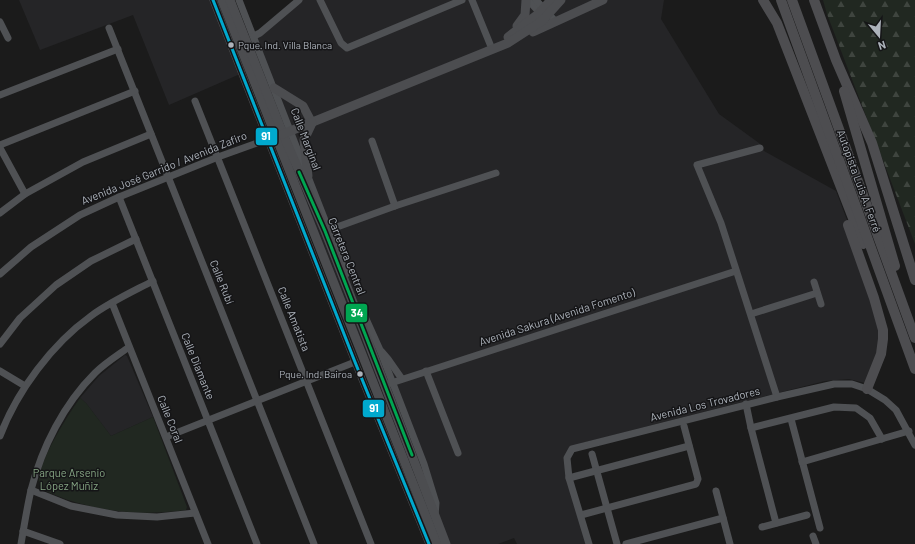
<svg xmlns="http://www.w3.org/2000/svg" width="915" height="544" font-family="Barlow,sans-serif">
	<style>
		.built { fill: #252527 }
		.green { fill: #212821 }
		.forest { fill: url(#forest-firs) }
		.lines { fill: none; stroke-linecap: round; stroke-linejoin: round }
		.minor { stroke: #4f5154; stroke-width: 7 }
		.major { stroke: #4c4d50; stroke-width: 9 }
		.highway { stroke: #4d4d50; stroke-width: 10 }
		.bus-1-casing { stroke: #151517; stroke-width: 6 }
		.bus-2-casing { stroke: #151517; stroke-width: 6 }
		.bus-1 { stroke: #00a9ce; stroke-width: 3 }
		.bus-2 { stroke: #00a651; stroke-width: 3 }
		.bus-dot { fill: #adb3bb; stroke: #151517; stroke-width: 1.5 }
		.labels { text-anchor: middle; stroke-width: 3; stroke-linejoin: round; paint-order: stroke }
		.bus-label { font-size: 10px; fill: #adb3bb; stroke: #151517; text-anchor: start }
		.street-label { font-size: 11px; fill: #adb3bb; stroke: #151517 }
		.park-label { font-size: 11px; fill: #86a684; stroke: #151517 }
		.line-badge { stroke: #151517; stroke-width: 1.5 }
		.badge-label { font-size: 11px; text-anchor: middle; font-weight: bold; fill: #fff }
	</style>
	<defs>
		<pattern id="forest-firs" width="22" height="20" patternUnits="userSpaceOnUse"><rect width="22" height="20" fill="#212821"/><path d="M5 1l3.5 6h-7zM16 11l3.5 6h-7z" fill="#3f453f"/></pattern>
	</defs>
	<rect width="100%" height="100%" fill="#1b1b1b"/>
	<g class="built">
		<path d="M 19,0 L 219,0 L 247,71 L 169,105 L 133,15 L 40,50 Z"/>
		<path d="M 299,0 L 540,0 L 546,6 L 550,0 L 664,0 L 661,19 L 719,114 L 759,143 L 764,151 L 836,191 L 874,291 L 884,335 L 869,384 L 849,379 L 825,381 L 582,443 L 567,458 L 589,544 L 517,544 L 514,538 L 498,544 L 442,544 L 241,37 L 255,35 Z"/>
		<path d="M 125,355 L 127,356 L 153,417 L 111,436 L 86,403 L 80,398 L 99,376 Z"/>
	</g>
	<path class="green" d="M 80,398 L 86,403 L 111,436 L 153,417 L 187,507 L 186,510 C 134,517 89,511 41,489 C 29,474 70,412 80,398 Z"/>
	<path class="forest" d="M 823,0 L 915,0 L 915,244 L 827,14 Z"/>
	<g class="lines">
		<g class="minor">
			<path d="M 213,0 L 355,362 L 429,544"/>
			<path d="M 239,0 L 346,274"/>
			<path d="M 320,0 L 341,43 L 347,48 L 462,0"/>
			<path d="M 472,0 L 492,49"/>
			<path d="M 528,0 L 543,16"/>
			<path d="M 536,0 L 556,22"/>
			<path d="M 0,22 L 8,38"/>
			<path d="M 109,28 L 314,544"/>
			<path d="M 254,36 L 260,33 L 299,0"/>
			<path d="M 0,95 L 118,49"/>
			<path d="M 195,101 L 371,544"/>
			<path d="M 372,141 L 395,206"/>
			<path d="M 0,145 L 135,91"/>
			<path d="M 0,148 L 25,194"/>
			<path d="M 760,148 L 697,165 L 721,223 L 777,397"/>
			<path d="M 119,197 L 257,544"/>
			<path d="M 0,213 L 25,194 L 83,162 L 151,134"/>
			<path d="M 326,231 L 395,206 L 496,173"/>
			<path d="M 0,274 L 31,247 L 80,215 L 119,197 L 218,157 L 271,138"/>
			<path d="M 814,282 L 821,304"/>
			<path d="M 112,303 L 208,544"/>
			<path d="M 354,306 L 362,310 L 380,350 L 424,464 L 436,503 L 435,516"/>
			<path d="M 751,314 L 817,293"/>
			<path d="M 0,344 L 20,318 L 56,285 L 91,261 L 136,239"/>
			<path d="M 382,352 L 388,359 L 402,379"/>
			<path d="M 0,371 L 25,386"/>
			<path d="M 426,371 L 458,453"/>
			<path d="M 385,385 L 736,271"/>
			<path d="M 746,404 L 751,428 L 776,523"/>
			<path d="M 791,419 L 820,528"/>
			<path d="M 751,428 L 834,407 L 856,408 L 870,418 L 882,439"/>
			<path d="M 0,436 C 17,391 52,344 91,316 C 110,302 132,292 153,281"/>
			<path d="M 166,437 L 355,362"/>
			<path d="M 592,454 L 617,544"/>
			<path d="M 802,462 L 909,431"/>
			<path d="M 569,478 L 689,446"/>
			<path d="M 31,490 L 71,506 L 117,515 L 157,517 L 195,513"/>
			<path d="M 716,491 L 730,544"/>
			<path d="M 581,515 L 696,484 L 698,479 L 684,426"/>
			<path d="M 762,527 L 807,515"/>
			<path d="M 23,531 L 60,544"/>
			<path d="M 813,536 L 816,544"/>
			<path d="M 21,544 C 24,526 27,508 31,490 C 42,447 64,404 95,373 C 105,363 118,355 129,347"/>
			<path d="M 589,544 L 569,478 L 567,458 L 572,449 L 777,397 L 834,384 L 852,384 L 867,389 L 885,400 L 896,410 L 915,445"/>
			<path d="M 626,544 L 723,518"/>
		</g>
		<g class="major">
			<path d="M 222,0 L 437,544"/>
			<path d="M 230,0 L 283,134 L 325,231 L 347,287 L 446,544"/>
			<path d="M 517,26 L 525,15 L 526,0"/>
			<path d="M 533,32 L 603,0"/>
			<path d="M 508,37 L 538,14 L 551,0"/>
			<path d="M 274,88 L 303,106 L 312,123"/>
			<path d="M 283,134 L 508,43 L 542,21 L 561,0"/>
			<path d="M 308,176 L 304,140 L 312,123"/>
		</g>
		<g class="highway">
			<path d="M 763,0 L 777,23 L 863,244"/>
			<path d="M 781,0 L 915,369"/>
			<path d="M 792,0 L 915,338"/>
			<path d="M 814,0 L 836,60 L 872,143 L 915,280"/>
			<path d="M 844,91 L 895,266"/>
			<path d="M 848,225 L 874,298 L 883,330 L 883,339 L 881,354 L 867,389"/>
		</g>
		<defs>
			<path id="bus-1" d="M 213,0 L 355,362 L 429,544"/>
			<path id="bus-2" d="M 299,172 L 325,231 L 412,455"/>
		</defs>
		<use href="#bus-1" class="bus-1-casing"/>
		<use href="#bus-2" class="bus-2-casing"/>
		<use href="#bus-1" class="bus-1"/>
		<use href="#bus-2" class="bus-2"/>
	</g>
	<g class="bus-dot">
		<circle cx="231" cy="45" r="3.5"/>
		<circle cx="360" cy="374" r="3.5"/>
	</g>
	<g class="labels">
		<g class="bus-label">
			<text x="238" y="49">Pque. Ind. Villa Blanca</text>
			<text x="352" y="378" text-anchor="end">Pque. Ind. Bairoa</text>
		</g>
		<g class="street-label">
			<text transform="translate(306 139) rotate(69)" y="4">Calle Marginal</text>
			<text transform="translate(164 168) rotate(-22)" y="4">Avenida José Garrido / Avenida Zafiro</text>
			<text transform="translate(859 181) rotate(70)" y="4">Autopista Luis A. Ferré</text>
			<text transform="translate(347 256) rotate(68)" y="4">Carretera Central</text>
			<text transform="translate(222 282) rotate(68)" y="4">Calle Rubí</text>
			<text transform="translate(557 317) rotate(-18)" y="4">Avenida Sakura (Avenida Fomento)</text>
			<text transform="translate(294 319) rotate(68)" y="4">Calle Amatista</text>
			<text transform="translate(198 366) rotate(68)" y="4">Calle Diamante</text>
			<text transform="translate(705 404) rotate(-14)" y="4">Avenida Los Trovadores</text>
			<text transform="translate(170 419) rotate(68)" y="4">Calle Coral</text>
		</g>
		<g class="park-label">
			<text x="69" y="477">Parque Arsenio<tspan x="69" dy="13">López Muñiz</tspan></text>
		</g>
	</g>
	<g class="line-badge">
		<rect x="255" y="127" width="23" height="19" rx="4" fill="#00a9ce"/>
		<rect x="345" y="303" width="23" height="20" rx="4" fill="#00a651"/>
		<rect x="362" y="399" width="23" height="19" rx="4" fill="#00a9ce"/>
	</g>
	<g class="badge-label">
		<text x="266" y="140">91</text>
		<text x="357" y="317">34</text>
		<text x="374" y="412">91</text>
	</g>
	<g transform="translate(879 36) rotate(162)" stroke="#151517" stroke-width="3" paint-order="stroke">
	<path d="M0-3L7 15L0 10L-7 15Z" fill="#adb3bb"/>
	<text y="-6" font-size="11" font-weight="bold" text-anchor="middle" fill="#adb3bb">N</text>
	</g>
</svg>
